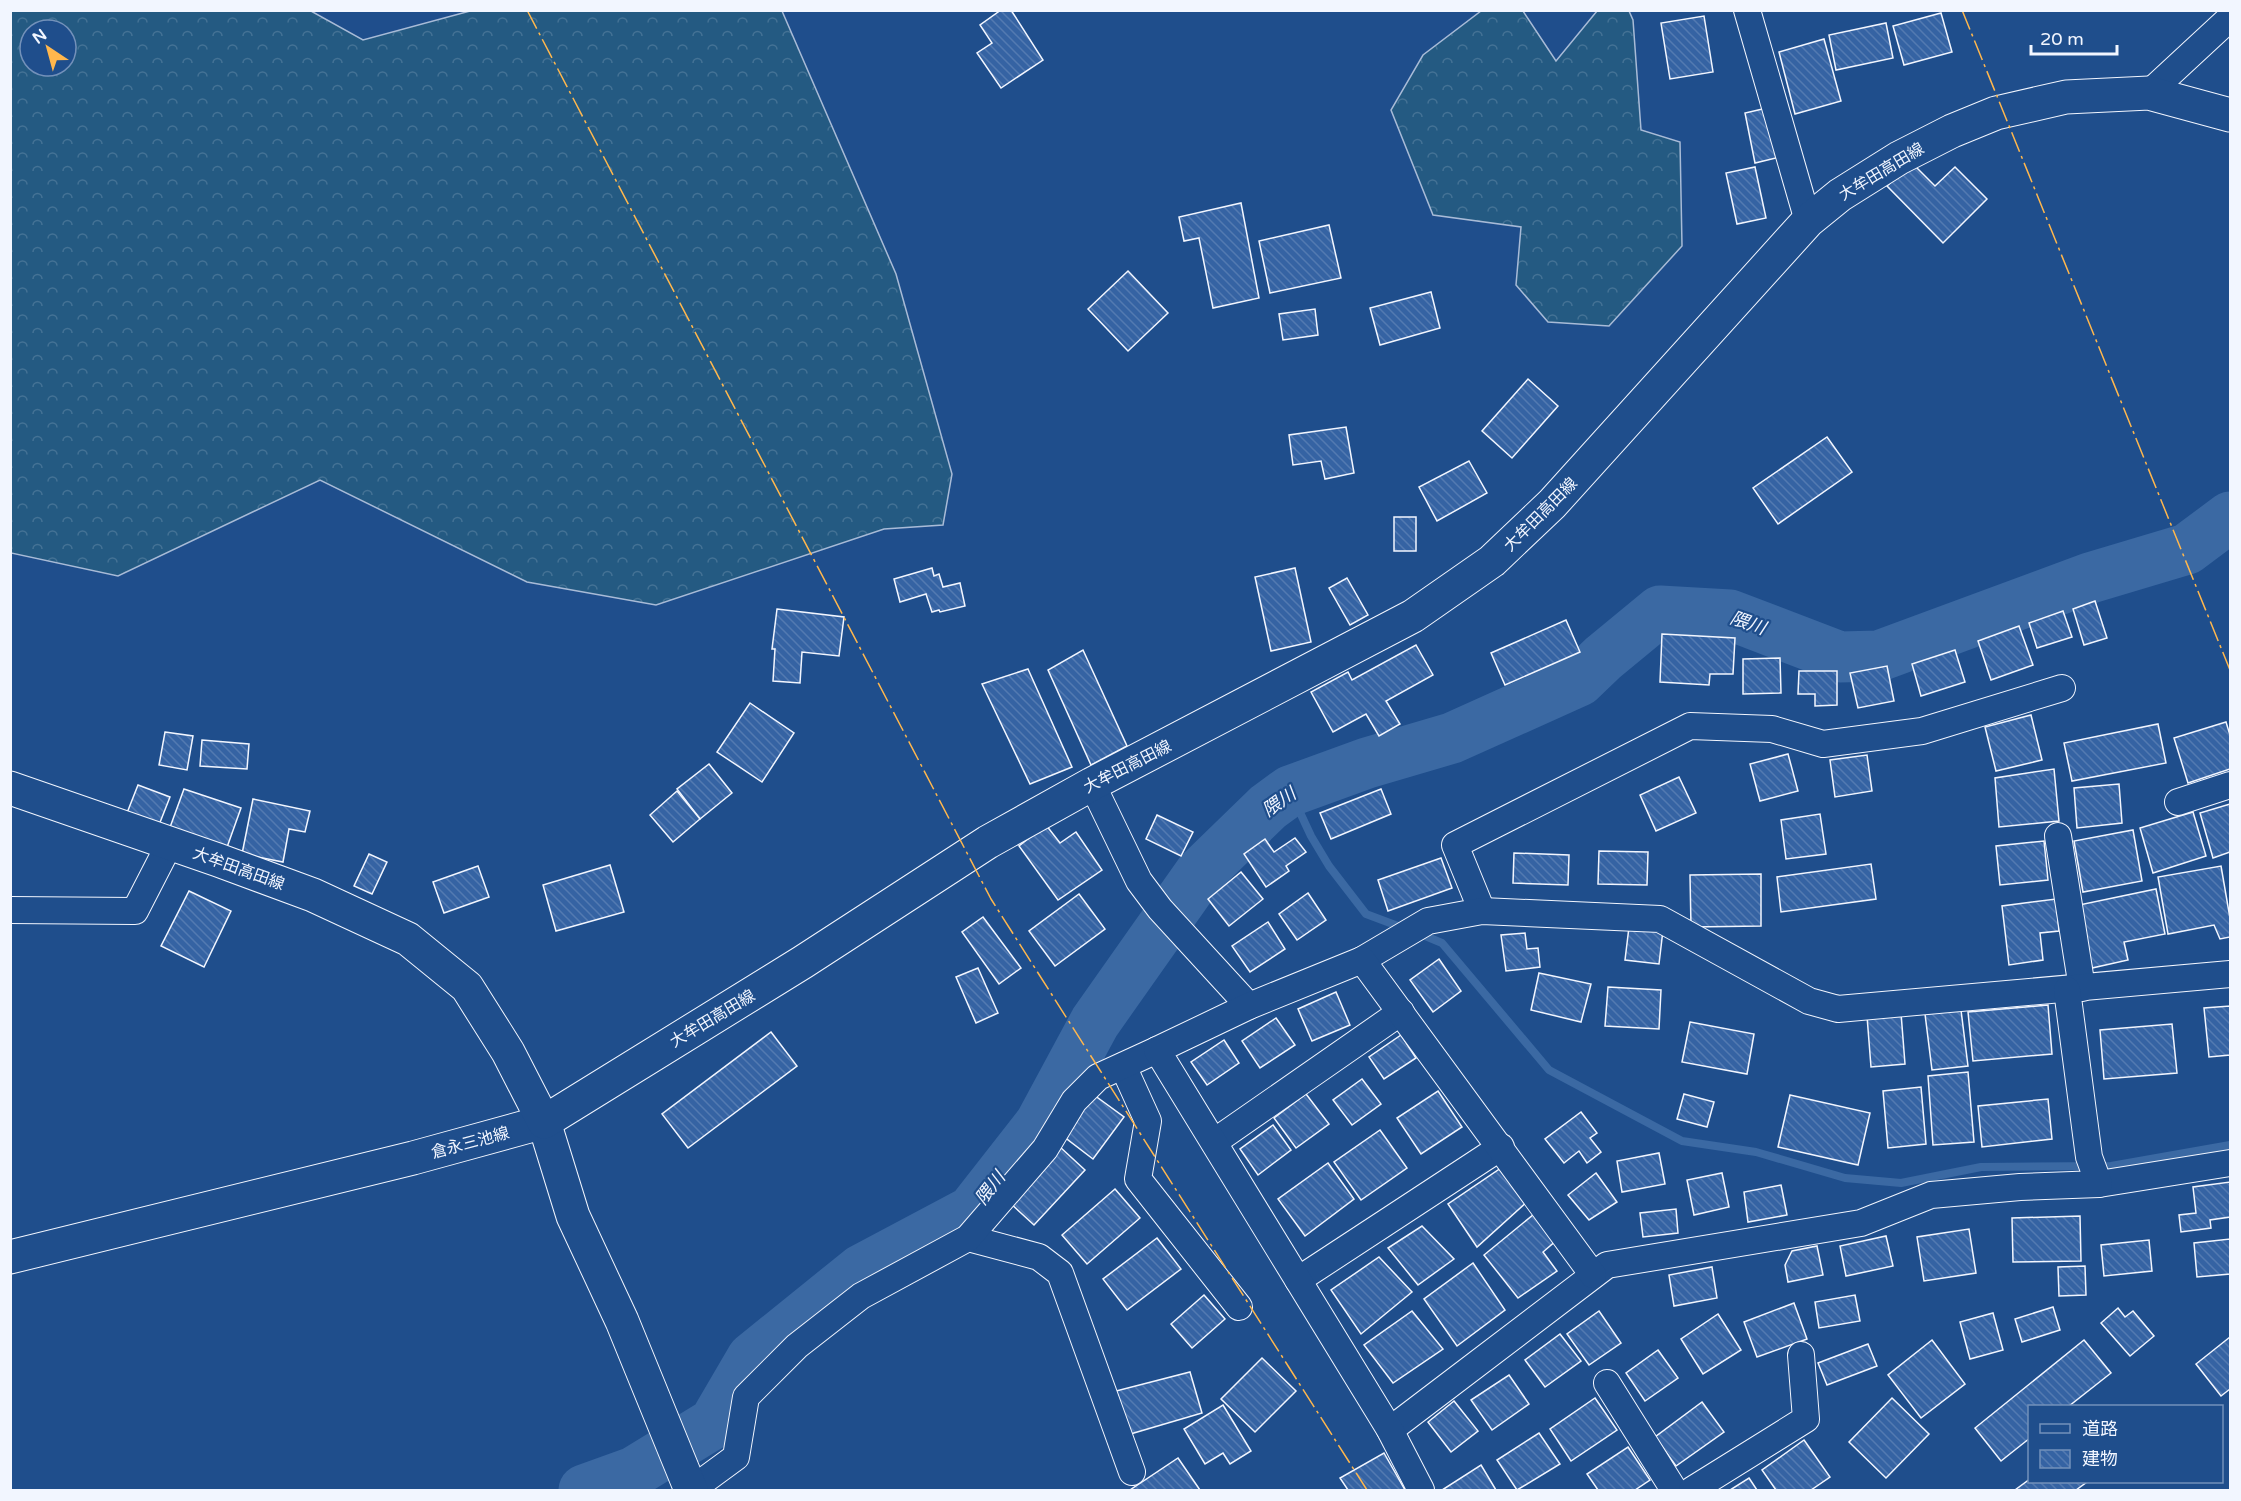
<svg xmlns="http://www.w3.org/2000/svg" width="2241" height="1501" font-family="'Varela Round','Noto Sans JP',sans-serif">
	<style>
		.forest { fill: url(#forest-crowns); stroke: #a8bbd7; stroke-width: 1.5; fill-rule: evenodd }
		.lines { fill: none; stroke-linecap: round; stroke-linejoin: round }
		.stream { stroke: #3b69a3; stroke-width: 8 }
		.river { stroke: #3b69a3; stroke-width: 51 }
		.building { fill: url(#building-back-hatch); stroke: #f2f6ff; stroke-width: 1.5 }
		.street-casing { stroke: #f2f6ff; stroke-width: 28 }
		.secondary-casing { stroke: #f2f6ff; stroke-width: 35 }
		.primary-casing { stroke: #f2f6ff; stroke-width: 35 }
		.street { stroke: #1f4e8c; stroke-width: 26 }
		.secondary { stroke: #1f4e8c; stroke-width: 33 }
		.primary { stroke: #1f4e8c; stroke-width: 33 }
		.power { stroke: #ffb74d; stroke-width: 1.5; stroke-dasharray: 21 4.5 3 4.5; stroke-linecap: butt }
		.labels { text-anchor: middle; stroke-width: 4.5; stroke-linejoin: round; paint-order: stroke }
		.street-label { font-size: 16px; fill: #f2f6ff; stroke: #1f4e8c }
		.water-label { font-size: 18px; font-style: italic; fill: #f2f6ff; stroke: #1f4e8c }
	</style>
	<defs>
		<pattern id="forest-crowns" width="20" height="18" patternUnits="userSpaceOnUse" patternTransform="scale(1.5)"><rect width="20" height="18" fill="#245a82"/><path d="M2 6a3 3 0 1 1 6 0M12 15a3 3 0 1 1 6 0" fill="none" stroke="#447295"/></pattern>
		<pattern id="building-back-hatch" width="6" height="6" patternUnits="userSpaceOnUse" patternTransform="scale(1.5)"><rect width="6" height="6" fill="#3563a3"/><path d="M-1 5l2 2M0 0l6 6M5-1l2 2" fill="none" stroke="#537ab1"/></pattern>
	</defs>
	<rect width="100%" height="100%" fill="#1f4e8c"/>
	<g class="forest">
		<path d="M 11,10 L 311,11 L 363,40 L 470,11 L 782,11 L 896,274 L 952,474 L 943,525 L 884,529 L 656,605 L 527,582 L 320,480 L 118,576 L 11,553 ZM 30,30 L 66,30 L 66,66 L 30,66 Z"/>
		<path d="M 1481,11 L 1523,11 L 1556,61 L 1597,11 L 1629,11 L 1633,20 L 1641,130 L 1680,142 L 1682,246 L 1609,326 L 1548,322 L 1516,285 L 1521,227 L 1433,215 L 1391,110 L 1423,55 Z"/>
	</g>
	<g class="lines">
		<g class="stream">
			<path d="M 1290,791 L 1311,836 L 1329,866 L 1366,914 L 1406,929"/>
			<path d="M 1418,933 L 1442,943 L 1549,1070 L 1682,1141 L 1756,1152 L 1845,1178 L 1901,1183 L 1981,1167 L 2111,1166 L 2230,1145"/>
		</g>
		<path class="river" d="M 584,1490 L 634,1472 L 714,1423 L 752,1358 L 861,1270 L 972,1211 L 1040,1124 L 1095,1022 L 1200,873 L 1268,807 L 1290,791 L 1367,763 L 1452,738 L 1579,681 L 1603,658 L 1660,611 L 1730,615 L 1840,657 L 1879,656 L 2090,578 L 2187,549 L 2230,517"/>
	</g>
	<g class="building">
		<path d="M 1001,10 L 1011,10 L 1043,60 L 1001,88 L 977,53 L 992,43 L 980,25 Z"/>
		<path d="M 1941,13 L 1952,52 L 1904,65 L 1893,26 Z"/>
		<path d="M 1704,16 L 1713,72 L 1670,79 L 1661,23 Z"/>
		<path d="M 1886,23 L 1893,58 L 1836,70 L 1829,35 Z"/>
		<path d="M 1824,39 L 1841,101 L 1795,114 L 1779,52 Z"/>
		<path d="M 1767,108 L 1776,158 L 1755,163 L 1745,113 Z"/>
		<path d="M 1912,163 L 1935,186 L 1955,167 L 1987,199 L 1943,243 L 1887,186 Z"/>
		<path d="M 1755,167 L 1766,218 L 1737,224 L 1726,173 Z"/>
		<path d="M 1241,203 L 1259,298 L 1213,308 L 1199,238 L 1184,241 L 1179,217 Z"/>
		<path d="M 1329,225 L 1341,278 L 1270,293 L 1259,241 Z"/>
		<path d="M 1128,271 L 1168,313 L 1128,351 L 1088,309 Z"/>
		<path d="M 1431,292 L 1440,328 L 1380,345 L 1370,308 Z"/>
		<path d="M 1315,309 L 1318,335 L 1283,340 L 1279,314 Z"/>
		<path d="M 1528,379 L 1558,406 L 1512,458 L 1482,431 Z"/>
		<path d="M 1346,427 L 1354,473 L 1325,479 L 1321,461 L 1293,465 L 1289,435 Z"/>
		<path d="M 1827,437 L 1852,472 L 1778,524 L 1753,488 Z"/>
		<path d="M 1469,461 L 1487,493 L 1437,521 L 1419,487 Z"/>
		<rect x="1394" y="517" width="22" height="34"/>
		<path d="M 932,568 L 934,576 L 939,574 L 943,587 L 960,583 L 965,606 L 940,612 L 939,610 L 932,612 L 926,594 L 900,602 L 894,579 Z"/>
		<path d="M 1295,568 L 1311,642 L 1271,651 L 1255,577 Z"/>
		<path d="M 1347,578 L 1368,615 L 1350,625 L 1329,588 Z"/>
		<path d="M 2095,601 L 2107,638 L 2084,645 L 2073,609 Z"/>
		<path d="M 777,609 L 844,617 L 839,656 L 802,652 L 800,683 L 773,681 L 775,649 L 772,649 Z"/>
		<path d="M 2063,611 L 2072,637 L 2037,648 L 2029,623 Z"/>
		<path d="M 1566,620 L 1580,652 L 1505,685 L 1491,653 Z"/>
		<path d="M 2019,626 L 2033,665 L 1991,680 L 1978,641 Z"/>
		<path d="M 1662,634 L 1735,638 L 1733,674 L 1710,674 L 1709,685 L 1660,682 Z"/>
		<path d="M 1416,645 L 1433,675 L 1386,701 L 1400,724 L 1379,736 L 1366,714 L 1333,732 L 1311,692 L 1348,672 L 1352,680 Z"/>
		<path d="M 1083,650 L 1127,746 L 1091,765 L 1048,670 Z"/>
		<path d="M 1955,650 L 1965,682 L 1921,696 L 1912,664 Z"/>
		<path d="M 1780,658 L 1781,693 L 1743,694 L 1743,659 Z"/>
		<path d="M 1887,666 L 1894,701 L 1858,708 L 1850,673 Z"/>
		<path d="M 1028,669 L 1072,767 L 1030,784 L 982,684 Z"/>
		<path d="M 1799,671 L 1837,671 L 1837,705 L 1815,706 L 1815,694 L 1798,694 Z"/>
		<path d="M 750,703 L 794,733 L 762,782 L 717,752 Z"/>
		<path d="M 2031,715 L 2042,760 L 1996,771 L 1985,727 Z"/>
		<path d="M 2226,722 L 2230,735 L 2230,769 L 2188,783 L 2174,738 Z"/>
		<path d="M 2158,724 L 2166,763 L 2072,781 L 2064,743 Z"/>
		<path d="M 165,732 L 193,736 L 187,770 L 159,765 Z"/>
		<path d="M 202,740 L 249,744 L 247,769 L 200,766 Z"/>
		<path d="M 1788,754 L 1798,791 L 1760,801 L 1750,764 Z"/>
		<path d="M 1867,755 L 1872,791 L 1835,797 L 1830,760 Z"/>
		<path d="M 709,764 L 732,793 L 700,819 L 677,789 Z"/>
		<path d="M 2054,769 L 2059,821 L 1999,827 L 1995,778 Z"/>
		<path d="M 1679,777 L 1696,813 L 1656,831 L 1640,795 Z"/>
		<path d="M 2119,784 L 2122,823 L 2077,828 L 2074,788 Z"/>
		<path d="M 138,785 L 170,797 L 157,830 L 125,818 Z"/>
		<path d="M 184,789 L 241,808 L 226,850 L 169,830 Z"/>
		<path d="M 1381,789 L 1391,814 L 1331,839 L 1320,813 Z"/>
		<path d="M 677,791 L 700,819 L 673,842 L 650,815 Z"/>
		<path d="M 253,799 L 310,811 L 305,832 L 289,829 L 283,862 L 242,854 Z"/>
		<path d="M 2230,804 L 2230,852 L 2213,858 L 2200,813 Z"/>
		<path d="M 2193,812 L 2206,856 L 2153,873 L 2140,828 Z"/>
		<path d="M 1820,814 L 1826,854 L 1786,859 L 1781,820 Z"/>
		<path d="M 1157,815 L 1193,832 L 1181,856 L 1146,839 Z"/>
		<path d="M 1046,825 L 1060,843 L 1076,832 L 1102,870 L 1058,900 L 1019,846 Z"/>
		<path d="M 2133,830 L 2142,881 L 2083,892 L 2074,841 Z"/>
		<path d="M 1295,838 L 1306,852 L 1286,866 L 1289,871 L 1266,887 L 1244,854 L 1265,839 L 1274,852 Z"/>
		<path d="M 2044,841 L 2048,880 L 2000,885 L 1996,846 Z"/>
		<path d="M 1599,851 L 1648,852 L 1647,885 L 1598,884 Z"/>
		<path d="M 1514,853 L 1569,855 L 1568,885 L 1513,883 Z"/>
		<path d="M 369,854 L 387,862 L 372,894 L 354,886 Z"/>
		<path d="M 1441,858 L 1452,888 L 1388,911 L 1378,880 Z"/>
		<path d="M 1871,864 L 1876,899 L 1781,912 L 1777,877 Z"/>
		<path d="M 610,865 L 624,912 L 556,931 L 543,885 Z"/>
		<path d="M 478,866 L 489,897 L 444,913 L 433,882 Z"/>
		<path d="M 2221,866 L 2230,918 L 2230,937 L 2220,939 L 2214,925 L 2168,934 L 2158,877 Z"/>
		<path d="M 1241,872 L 1263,899 L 1229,926 L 1208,899 Z"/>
		<path d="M 1761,874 L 1761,926 L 1691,927 L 1690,875 Z"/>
		<path d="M 2156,889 L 2165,934 L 2124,942 L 2128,960 L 2092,968 L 2079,905 Z"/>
		<path d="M 189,891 L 231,911 L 204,967 L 161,946 Z"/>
		<path d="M 1308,893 L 1326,920 L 1297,940 L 1279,914 Z"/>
		<path d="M 1079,894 L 1105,929 L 1055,966 L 1029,931 Z"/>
		<path d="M 2056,899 L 2059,931 L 2040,933 L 2043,960 L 2009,965 L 2002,906 Z"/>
		<path d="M 983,917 L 1021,968 L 999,984 L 962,932 Z"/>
		<path d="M 1268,922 L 1285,949 L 1250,972 L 1232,946 Z"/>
		<path d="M 1629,927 L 1663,930 L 1659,964 L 1625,960 Z"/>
		<path d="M 1525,933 L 1527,949 L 1538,948 L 1540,967 L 1506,971 L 1501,935 Z"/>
		<path d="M 1439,959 L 1461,991 L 1433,1012 L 1410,980 Z"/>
		<path d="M 978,968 L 998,1013 L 976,1023 L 956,977 Z"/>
		<path d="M 1539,973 L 1591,984 L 1581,1022 L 1531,1010 Z"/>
		<path d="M 1608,987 L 1661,990 L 1659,1029 L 1605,1026 Z"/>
		<path d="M 1336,992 L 1350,1025 L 1312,1041 L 1298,1009 Z"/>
		<path d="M 2048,1005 L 2052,1054 L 1973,1061 L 1968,1012 Z"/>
		<path d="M 2230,1006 L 2230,1055 L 2209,1057 L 2204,1008 Z"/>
		<path d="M 1961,1010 L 1968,1066 L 1932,1070 L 1925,1014 Z"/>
		<path d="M 1901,1013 L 1905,1064 L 1871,1067 L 1867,1016 Z"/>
		<path d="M 1276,1018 L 1295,1045 L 1260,1068 L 1242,1041 Z"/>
		<path d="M 1690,1022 L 1754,1034 L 1747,1074 L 1682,1062 Z"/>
		<path d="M 2172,1024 L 2177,1073 L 2104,1079 L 2100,1030 Z"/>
		<path d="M 771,1032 L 797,1066 L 688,1148 L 662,1114 Z"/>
		<path d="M 1401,1035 L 1416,1058 L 1384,1079 L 1369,1057 Z"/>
		<path d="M 1224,1040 L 1239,1063 L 1207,1085 L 1191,1062 Z"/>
		<path d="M 1968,1072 L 1974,1142 L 1933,1145 L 1928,1076 Z"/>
		<path d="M 1362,1079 L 1381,1104 L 1352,1125 L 1333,1100 Z"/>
		<path d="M 1921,1087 L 1926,1144 L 1888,1148 L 1883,1091 Z"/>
		<path d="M 1438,1091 L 1462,1127 L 1421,1154 L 1397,1118 Z"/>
		<path d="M 1306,1094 L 1329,1124 L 1296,1148 L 1274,1118 Z"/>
		<path d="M 1684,1094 L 1714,1102 L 1707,1127 L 1677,1119 Z"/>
		<path d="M 1094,1095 L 1124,1117 L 1093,1159 L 1063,1136 Z"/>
		<path d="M 1790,1095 L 1870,1113 L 1858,1165 L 1778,1147 Z"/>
		<path d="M 2048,1099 L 2052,1139 L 1982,1147 L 1978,1106 Z"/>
		<path d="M 1581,1112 L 1597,1133 L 1590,1138 L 1601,1152 L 1587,1163 L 1579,1151 L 1564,1163 L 1545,1139 Z"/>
		<path d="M 1273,1125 L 1291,1150 L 1258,1175 L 1240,1149 Z"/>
		<path d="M 1380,1130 L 1407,1168 L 1361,1200 L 1334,1162 Z"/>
		<path d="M 1060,1147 L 1085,1170 L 1034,1225 L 1009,1202 Z"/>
		<path d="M 1659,1153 L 1665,1184 L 1622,1192 L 1617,1161 Z"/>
		<path d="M 1328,1163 L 1354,1199 L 1305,1236 L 1278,1199 Z"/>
		<path d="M 1501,1168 L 1528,1201 L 1477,1247 L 1448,1204 Z"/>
		<path d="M 1596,1173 L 1617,1202 L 1589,1220 L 1568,1195 Z"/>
		<path d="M 1722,1173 L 1729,1207 L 1694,1215 L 1687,1180 Z"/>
		<path d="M 2230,1182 L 2230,1217 L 2210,1220 L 2211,1228 L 2181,1232 L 2179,1215 L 2196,1213 L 2193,1187 Z"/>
		<path d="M 1781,1185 L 1787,1215 L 1748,1222 L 1744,1192 Z"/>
		<path d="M 1115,1189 L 1140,1218 L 1087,1264 L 1062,1235 Z"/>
		<path d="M 1676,1209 L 1678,1233 L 1643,1237 L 1640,1213 Z"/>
		<path d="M 1539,1210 L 1558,1239 L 1543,1252 L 1557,1271 L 1518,1298 L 1484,1255 Z"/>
		<path d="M 2080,1216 L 2081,1261 L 2013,1262 L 2012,1218 Z"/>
		<path d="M 1422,1226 L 1454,1259 L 1418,1285 L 1388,1248 Z"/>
		<path d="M 1969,1229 L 1976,1273 L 1924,1281 L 1917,1237 Z"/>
		<path d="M 1886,1236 L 1893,1266 L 1846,1276 L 1840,1246 Z"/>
		<path d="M 1157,1238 L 1181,1269 L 1127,1310 L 1103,1279 Z"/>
		<path d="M 2230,1239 L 2230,1274 L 2197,1277 L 2194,1243 Z"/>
		<path d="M 2149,1240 L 2152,1271 L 2104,1276 L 2101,1245 Z"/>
		<path d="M 1817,1246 L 1823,1275 L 1788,1282 L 1785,1265 L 1792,1251 Z"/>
		<path d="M 1379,1257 L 1412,1292 L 1361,1334 L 1331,1290 Z"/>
		<path d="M 1473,1263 L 1505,1310 L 1457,1346 L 1424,1299 Z"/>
		<path d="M 2085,1266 L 2086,1295 L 2059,1296 L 2058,1267 Z"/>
		<path d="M 1712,1267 L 1717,1298 L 1674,1306 L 1669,1275 Z"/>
		<path d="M 1204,1295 L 1225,1319 L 1192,1348 L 1171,1324 Z"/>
		<path d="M 1855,1295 L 1860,1321 L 1819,1328 L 1815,1302 Z"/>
		<path d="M 1794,1303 L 1807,1339 L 1757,1357 L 1744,1322 Z"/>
		<path d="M 2053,1307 L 2060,1330 L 2022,1342 L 2015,1319 Z"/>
		<path d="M 2118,1308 L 2125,1317 L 2133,1311 L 2154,1336 L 2130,1356 L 2101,1323 Z"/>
		<path d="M 1412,1311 L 1443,1349 L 1393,1383 L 1364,1345 Z"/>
		<path d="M 1599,1311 L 1621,1343 L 1589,1365 L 1567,1334 Z"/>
		<path d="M 1993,1313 L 2003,1350 L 1970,1359 L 1960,1322 Z"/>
		<path d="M 1718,1314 L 1741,1350 L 1703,1374 L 1681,1339 Z"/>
		<path d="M 1560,1334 L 1581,1361 L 1545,1387 L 1525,1360 Z"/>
		<path d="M 2230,1337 L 2230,1389 L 2221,1396 L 2196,1364 Z"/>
		<path d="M 1932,1340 L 1965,1384 L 1921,1418 L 1888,1375 Z"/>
		<path d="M 2084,1340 L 2111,1373 L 2069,1406 L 2030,1406 L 2030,1438 L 2001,1461 L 1975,1428 Z"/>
		<path d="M 1868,1344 L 1877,1366 L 1827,1385 L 1818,1363 Z"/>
		<path d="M 1658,1350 L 1678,1378 L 1645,1401 L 1626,1373 Z"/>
		<path d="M 1262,1358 L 1296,1391 L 1255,1432 L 1221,1399 Z"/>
		<path d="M 1190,1372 L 1202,1413 L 1127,1435 L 1116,1391 Z"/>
		<path d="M 1509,1375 L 1529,1404 L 1492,1430 L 1471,1400 Z"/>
		<path d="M 1595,1398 L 1617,1430 L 1571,1461 L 1550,1429 Z"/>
		<path d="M 1892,1398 L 1929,1434 L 1886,1478 L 1849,1442 Z"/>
		<path d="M 1454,1401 L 1478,1431 L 1451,1452 L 1428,1422 Z"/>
		<path d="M 1702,1402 L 1724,1432 L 1676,1466 L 1655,1437 Z"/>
		<path d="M 1223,1405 L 1251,1451 L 1230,1464 L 1223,1453 L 1205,1464 L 1184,1429 Z"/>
		<path d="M 1539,1433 L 1560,1464 L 1517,1490 L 1497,1460 Z"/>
		<path d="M 1804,1440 L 1830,1477 L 1811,1490 L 1776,1490 L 1762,1470 Z"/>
		<path d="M 1628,1447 L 1650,1480 L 1635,1490 L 1598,1490 L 1587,1474 Z"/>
		<path d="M 1384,1453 L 1405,1490 L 1348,1490 L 1340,1478 Z"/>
		<path d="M 1178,1458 L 1200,1490 L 1130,1490 Z"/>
		<path d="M 1481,1465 L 1496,1490 L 1442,1490 Z"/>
		<path d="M 1749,1478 L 1757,1490 L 1730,1490 Z"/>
		<path d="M 2030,1479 L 2030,1482 L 2087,1482 L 2076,1490 L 2015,1490 Z"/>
	</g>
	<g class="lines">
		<defs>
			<g id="street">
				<path d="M 1747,10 L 1808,221"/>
				<path d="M 2149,93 L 2230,18"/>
				<path d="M 1092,784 L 1139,881 L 1160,909 L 1249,1006"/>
				<path d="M 2178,802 L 2230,785"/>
				<path d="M 2058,836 L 2082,988"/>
				<path d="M 10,910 L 135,911 L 170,843"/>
				<path d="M 1482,911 L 1455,845 L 1690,726 L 1772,729 L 1823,744 L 1922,731 L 2062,688"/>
				<path d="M 1362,960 L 1428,921 L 1482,911 L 1660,919 L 1809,1001 L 1838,1009 L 2230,974"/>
				<path d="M 1123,1066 L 1148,1121 L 1138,1179 L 1239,1307"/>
				<path d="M 1214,1142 L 1401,1012"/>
				<path d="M 2099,1184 L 2230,1163"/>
				<path d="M 968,1238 L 1039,1257 L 1060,1273 L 1132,1472"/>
				<path d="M 1298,1280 L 1501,1147"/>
				<path d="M 1607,1383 L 1674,1490"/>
				<path d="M 1390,1430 L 1607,1265 L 1861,1223 L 1931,1195 L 2020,1187 L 2099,1184 L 2089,1157 L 2067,990"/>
				<path d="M 691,1490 L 736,1457 L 746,1397 L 797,1346 L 861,1296 L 968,1238 L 1045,1149 L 1074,1101 L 1098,1077 L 1157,1050"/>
				<path d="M 1421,1490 L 1390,1430 L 1157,1050 L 1249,1006 L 1362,960 L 1593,1275"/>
				<path d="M 1692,1490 L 1806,1419 L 1801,1355"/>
			</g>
			<path id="secondary" d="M 10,1257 L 413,1158 L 544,1122 L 573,1216 L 622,1321 L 691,1490"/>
			<path id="primary" d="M 10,788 L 218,860 L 313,895 L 408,939 L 467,987 L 508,1052 L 544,1122 L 803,962 L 988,842 L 1092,784 L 1413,616 L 1492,561 L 1552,504 L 1808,221 L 1840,195 L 1899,158 L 1952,131 L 1996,113 L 2066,97 L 2149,93 L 2230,115"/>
		</defs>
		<use href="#street" class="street-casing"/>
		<use href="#secondary" class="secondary-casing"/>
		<use href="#primary" class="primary-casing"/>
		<use href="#street" class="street"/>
		<use href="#secondary" class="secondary"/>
		<use href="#primary" class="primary"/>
		<g class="power">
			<path d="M 527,10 L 991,899 L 1367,1490"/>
			<path d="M 1962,10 L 2230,670"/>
		</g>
	</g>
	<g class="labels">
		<g class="street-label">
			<text transform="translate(1881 171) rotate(-31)" y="6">大牟田高田線</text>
			<text transform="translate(1540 514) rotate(-45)" y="6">大牟田高田線</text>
			<text transform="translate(1127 766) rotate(-27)" y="6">大牟田高田線</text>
			<text transform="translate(239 868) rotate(20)" y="6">大牟田高田線</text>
			<text transform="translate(712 1018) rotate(-31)" y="6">大牟田高田線</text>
			<text transform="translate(470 1142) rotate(-15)" y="6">倉永三池線</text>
		</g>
		<g class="water-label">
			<text transform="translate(1748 623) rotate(19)" y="6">隈川</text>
			<text transform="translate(1279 802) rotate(-35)" y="6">隈川</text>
			<text transform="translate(990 1188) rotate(-52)" y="6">隈川</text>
		</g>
	</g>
	<rect width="2241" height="1501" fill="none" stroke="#f2f6ff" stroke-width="24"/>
	<rect x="2028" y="1405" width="195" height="78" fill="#1f4e8c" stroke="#7391ba" stroke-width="1.5"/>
	<rect x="2040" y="1424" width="30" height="9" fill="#1f4e8c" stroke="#7391ba" stroke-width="1.5"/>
	<text x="2082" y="1435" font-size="18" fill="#f2f6ff">道路</text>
	<rect x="2040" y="1450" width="30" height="18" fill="url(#building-back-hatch)" stroke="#7391ba" stroke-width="1.5"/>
	<text x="2082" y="1465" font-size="18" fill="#f2f6ff">建物</text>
	<g transform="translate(48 48) rotate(324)"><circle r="28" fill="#1f4e8c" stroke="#7391ba" stroke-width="1.5"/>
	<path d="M0-4.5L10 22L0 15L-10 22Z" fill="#ffb74d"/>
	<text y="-9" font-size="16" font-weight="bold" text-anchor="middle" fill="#f2f6ff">N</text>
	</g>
	<path d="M2031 45v9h86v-9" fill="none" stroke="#f2f6ff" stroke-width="3"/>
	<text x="2040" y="45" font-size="18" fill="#f2f6ff" stroke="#1f4e8c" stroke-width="4.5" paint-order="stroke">20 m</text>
</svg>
